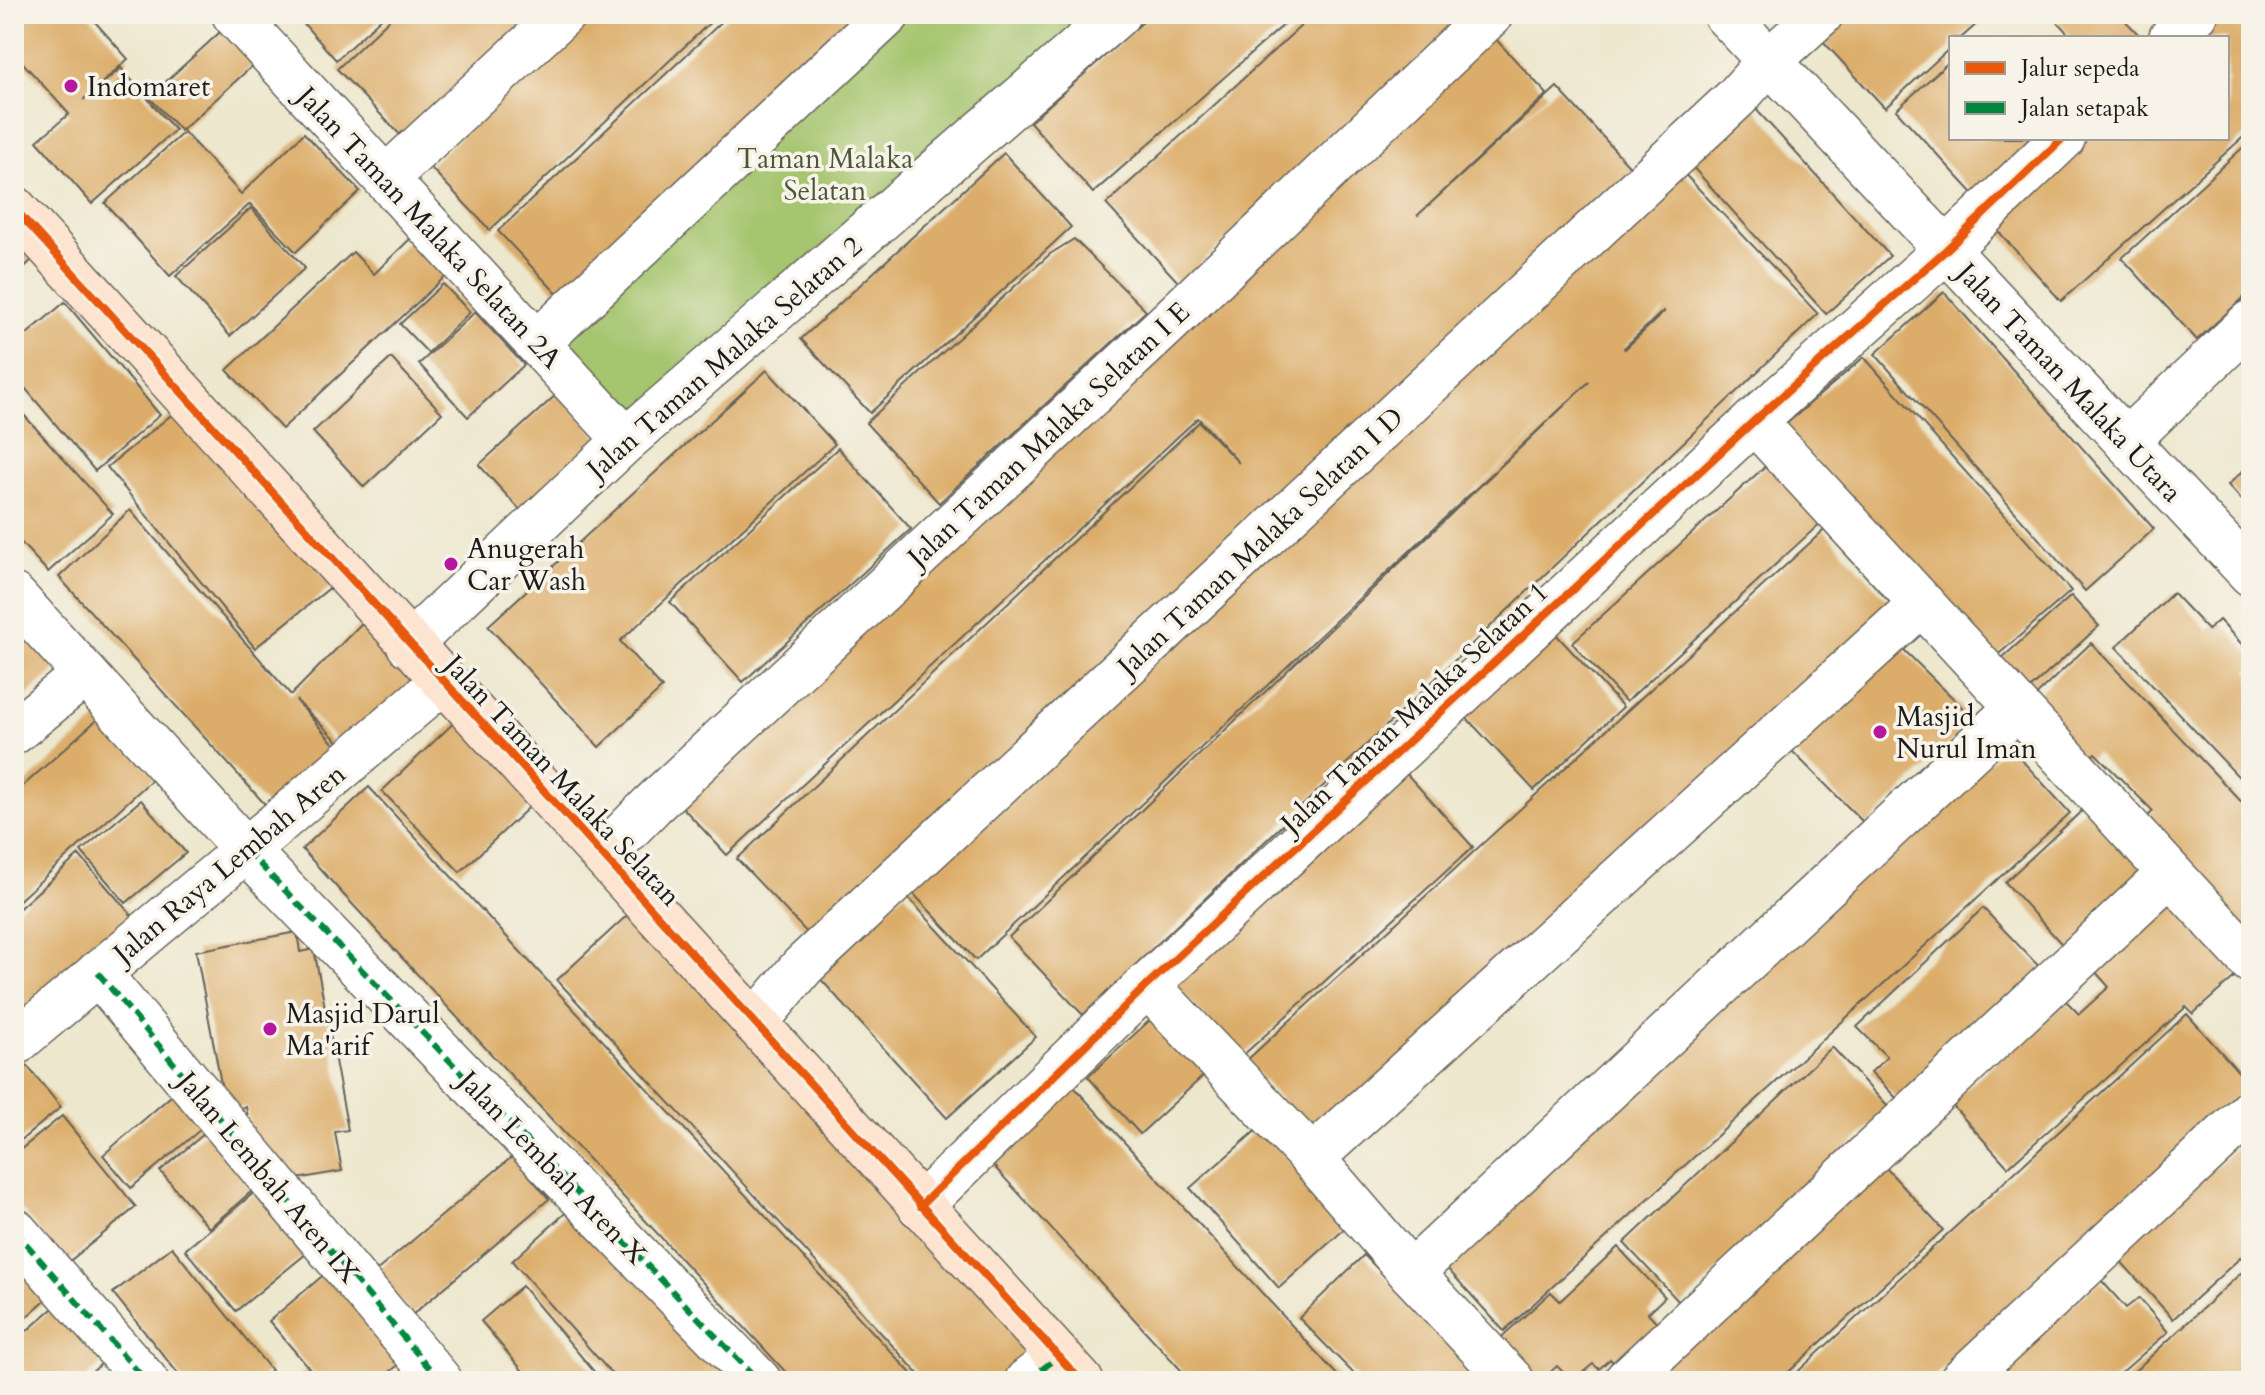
<svg xmlns="http://www.w3.org/2000/svg" width="2265" height="1395" font-family="Cardo,serif">
	<style>
		.green { fill: #a5c56e; stroke: #607045; stroke-width: 2 }
		.building { fill: #dcad6b; fill-rule: evenodd }
		.lines { fill: none; stroke-linecap: round; stroke-linejoin: round }
		.street-casing { stroke: #65635a; stroke-width: 47 }
		.secondary-casing { stroke: #65635a; stroke-width: 47 }
		.street { stroke: #fff; stroke-width: 44 }
		.secondary { stroke: #fde4d1; stroke-width: 44 }
		.quiet { stroke: #00873e; stroke-width: 6; stroke-dasharray: 12 6; stroke-linecap: butt }
		.cycleway-casing { stroke: #f7f3e8; stroke-width: 13 }
		.cycleway { stroke: #e8590c; stroke-width: 8 }
		.poi-dot { fill: #b5179e; stroke: #f7f3e8; stroke-width: 3 }
		.labels { text-anchor: middle; stroke-width: 7; stroke-linejoin: round; paint-order: stroke }
		.poi-label { font-size: 28px; fill: #1c1c1c; stroke: #f7f3e8; text-anchor: start }
		.park-label { font-size: 28px; fill: #4c5739; stroke: #f7f3e8 }
		.street-label { font-size: 28px; fill: #1c1c1c; stroke: #f7f3e8 }
	</style>
	<rect width="100%" height="100%" fill="#f7f3e8"/>
	<filter id="ink" filterUnits="userSpaceOnUse"><feTurbulence type="fractalNoise" baseFrequency=".0125" numOctaves="2"/><feDisplacementMap in="SourceGraphic" scale="16" xChannelSelector="R" yChannelSelector="G"/><feConvolveMatrix kernelMatrix="1 2 1 2 8 2 1 2 1" color-interpolation-filters="sRGB"/></filter>
	<filter id="wash" filterUnits="userSpaceOnUse"><feTurbulence type="fractalNoise" baseFrequency=".006" numOctaves="4" result="noise"/><feDisplacementMap in="SourceGraphic" scale="32" xChannelSelector="R" yChannelSelector="G"/><feGaussianBlur stdDeviation="1.8" result="paint"/><feColorMatrix in="noise" values="0 0 0 0 0 0 0 0 0 0 0 0 0 0 0 0 0 1.4 0 .05"/><feComposite in="paint" operator="in"/></filter>
	<g filter="url(#wash)">
		<rect width="100%" height="100%" fill="#ede7cd"/>
		<path class="green" d="M 907,14 L 1098,14 L 637,430 L 551,335 Z"/>
		<g id="blocks">
			<g class="building">
				<path d="M 14,14 L 88,14 L 128,59 L 83,100 L 121,68 L 175,130 L 92,204 L 37,141 L 69,114 L 14,53 Z"/>
				<path d="M 295,14 L 386,14 L 336,60 Z"/>
				<path d="M 395,14 L 511,14 L 527,31 L 409,144 L 337,69 Z"/>
				<path d="M 591,14 L 719,14 L 490,230 L 429,166 Z"/>
				<path d="M 730,14 L 872,14 L 562,299 L 498,231 Z"/>
				<path d="M 1152,14 L 1296,14 L 1093,193 L 1030,122 Z"/>
				<path d="M 1314,14 L 1474,14 L 1179,283 L 1106,204 Z"/>
				<path d="M 1847,14 L 1988,14 L 1961,38 L 1951,38 L 1951,47 L 1885,108 L 1820,38 Z"/>
				<path d="M 2050,14 L 2119,14 L 2142,38 L 2072,38 Z"/>
				<path d="M 2221,14 L 2251,14 L 2251,130 L 2061,301 L 1990,222 L 2084,138 L 2227,138 L 2227,38 L 2195,38 Z"/>
				<path d="M 230,23 L 261,58 L 181,131 L 149,97 Z"/>
				<path d="M 1491,34 L 1547,94 L 1417,216 L 1557,87 L 1635,172 L 814,940 L 737,859 L 1199,422 L 1239,463 L 1198,418 L 727,855 L 671,795 Z"/>
				<path d="M 1951,60 L 1951,138 L 2028,138 L 2040,151 L 1983,204 L 1896,110 Z"/>
				<path d="M 1753,106 L 1890,256 L 1826,314 L 1690,164 Z"/>
				<path d="M 184,132 L 241,194 L 304,133 L 360,191 L 296,252 L 250,204 L 170,276 L 105,203 Z"/>
				<path d="M 2251,140 L 2251,291 L 2197,340 L 2122,258 Z"/>
				<path d="M 1004,153 L 1071,227 L 870,413 L 801,339 Z"/>
				<path d="M 1676,165 L 1818,314 L 1083,1015 L 1009,937 L 1590,381 L 976,960 L 909,889 ZM 1663,311 L 1664,312 L 1625,349 L 1624,348 Z"/>
				<path d="M 251,208 L 305,268 L 230,336 L 176,276 Z"/>
				<path d="M 14,236 L 34,258 L 14,277 Z"/>
				<path d="M 413,236 L 448,274 L 282,429 L 227,370 L 353,252 L 374,274 Z"/>
				<path d="M 1074,239 L 1146,311 L 939,503 L 866,423 L 1050,254 Z"/>
				<path d="M 443,284 L 470,312 L 428,353 L 400,324 Z"/>
				<path d="M 1944,292 L 2154,529 L 2085,591 L 1875,354 Z"/>
				<path d="M 65,302 L 160,415 L 95,471 L 14,375 L 14,345 Z"/>
				<path d="M 475,312 L 524,365 L 468,417 L 419,364 Z"/>
				<path d="M 1864,357 L 2071,591 L 1992,660 L 1784,426 Z"/>
				<path d="M 391,358 L 442,413 L 364,487 L 313,432 Z"/>
				<path d="M 767,370 L 835,444 L 620,641 L 662,688 L 599,747 L 488,626 Z"/>
				<path d="M 558,393 L 601,440 L 522,512 L 479,465 Z"/>
				<path d="M 14,404 L 113,514 L 48,572 L 14,535 Z"/>
				<path d="M 185,404 L 332,586 L 255,648 L 107,467 Z"/>
				<path d="M 838,448 L 911,529 L 743,682 L 670,602 Z"/>
				<path d="M 1771,461 L 1825,519 L 1626,702 L 1572,643 Z"/>
				<path d="M 2251,463 L 2251,510 L 2228,485 Z"/>
				<path d="M 130,510 L 291,695 L 364,621 L 422,679 L 349,752 L 296,700 L 341,752 L 272,812 L 59,577 Z"/>
				<path d="M 1824,530 L 1894,607 L 1316,1138 L 1246,1061 Z"/>
				<path d="M 2173,593 L 2208,630 L 2219,620 L 2251,654 L 2251,669 L 2248,672 L 2251,675 L 2251,790 L 2116,647 Z"/>
				<path d="M 2071,596 L 2099,626 L 2030,689 L 2002,658 Z"/>
				<path d="M 14,612 L 61,665 L 14,707 Z"/>
				<path d="M 1552,630 L 1623,707 L 1534,790 L 1462,713 Z"/>
				<path d="M 1893,639 L 1974,719 L 1867,826 L 1786,745 Z"/>
				<path d="M 2091,643 L 2251,812 L 2251,943 L 2139,826 L 2153,811 L 2095,753 L 2086,761 L 2030,701 Z"/>
				<path d="M 462,715 L 540,797 L 460,872 L 382,791 Z"/>
				<path d="M 100,717 L 155,777 L 14,905 L 14,794 Z"/>
				<path d="M 2008,745 L 2070,813 L 1504,1331 L 1436,1256 Z"/>
				<path d="M 1405,772 L 1473,847 L 1241,1057 L 1173,982 Z"/>
				<path d="M 369,787 L 528,960 L 918,1381 L 794,1381 L 342,893 L 302,849 Z"/>
				<path d="M 141,800 L 186,853 L 126,903 L 81,851 Z"/>
				<path d="M 2087,806 L 2153,878 L 2070,953 L 2005,882 Z"/>
				<path d="M 79,855 L 141,926 L 14,1039 L 14,913 Z"/>
				<path d="M 904,893 L 1036,1037 L 947,1118 L 816,974 Z"/>
				<path d="M 2171,896 L 2239,973 L 2193,1014 L 2186,1007 L 2008,1167 L 1950,1103 L 2065,1000 L 2079,1014 L 2109,987 L 2094,970 Z"/>
				<path d="M 1983,908 L 2046,974 L 1905,1107 L 1871,1072 L 1887,1057 L 1857,1027 Z"/>
				<path d="M 634,909 L 1039,1351 L 1006,1381 L 925,1381 L 557,980 Z"/>
				<path d="M 297,932 L 300,952 L 314,949 L 348,1130 L 335,1132 L 342,1171 L 275,1183 L 254,1150 L 246,1107 L 226,1110 L 196,951 Z"/>
				<path d="M 1161,1010 L 1213,1067 L 1140,1134 L 1088,1077 Z"/>
				<path d="M 2187,1014 L 2251,1086 L 1929,1381 L 1799,1381 L 1794,1375 Z"/>
				<path d="M 1832,1047 L 1889,1108 L 1682,1305 L 1624,1243 Z"/>
				<path d="M 19,1056 L 61,1107 L 14,1146 L 14,1060 Z"/>
				<path d="M 1072,1085 L 1338,1376 L 1332,1381 L 1191,1381 L 989,1161 Z"/>
				<path d="M 178,1090 L 207,1124 L 131,1188 L 103,1155 Z"/>
				<path d="M 62,1116 L 136,1207 L 66,1264 L 14,1200 L 14,1155 Z"/>
				<path d="M 218,1122 L 266,1179 L 209,1228 L 160,1171 Z"/>
				<path d="M 1260,1127 L 1348,1226 L 1279,1288 L 1190,1188 Z"/>
				<path d="M 2251,1134 L 2251,1248 L 2173,1319 L 2116,1256 Z"/>
				<path d="M 513,1156 L 549,1199 L 412,1315 L 375,1272 Z"/>
				<path d="M 1876,1157 L 1943,1230 L 1822,1341 L 1779,1381 L 1634,1381 Z"/>
				<path d="M 256,1191 L 307,1253 L 236,1311 L 185,1250 Z"/>
				<path d="M 581,1199 L 741,1381 L 618,1381 L 512,1261 Z"/>
				<path d="M 172,1247 L 271,1370 L 258,1381 L 184,1381 L 113,1293 Z"/>
				<path d="M 1618,1247 L 1665,1297 L 1648,1313 L 1665,1331 L 1622,1372 L 1610,1359 L 1599,1369 L 1593,1364 L 1572,1381 L 1557,1366 L 1540,1381 L 1532,1381 L 1496,1342 L 1551,1292 L 1560,1301 Z"/>
				<path d="M 1364,1255 L 1455,1348 L 1503,1381 L 1361,1381 L 1299,1318 Z"/>
				<path d="M 2251,1264 L 2251,1381 L 2124,1381 L 2241,1273 Z"/>
				<path d="M 26,1266 L 51,1295 L 14,1328 L 14,1276 Z"/>
				<path d="M 333,1267 L 409,1356 L 379,1381 L 320,1381 L 269,1321 Z"/>
				<path d="M 2101,1280 L 2126,1308 L 2139,1298 L 2168,1332 L 2112,1381 L 1988,1381 Z"/>
				<path d="M 522,1286 L 597,1375 L 589,1381 L 531,1381 L 481,1321 Z"/>
				<path d="M 59,1303 L 108,1358 L 82,1381 L 33,1381 L 14,1359 L 14,1342 Z"/>
				<path d="M 307,1369 L 317,1381 L 294,1381 Z"/>
			</g>
		</g>
	</g>
	<g filter="url(#ink)">
		<use href="#blocks" fill-opacity="0" stroke="#65635a" stroke-width="2"/>
		<g class="lines">
			<defs>
				<g id="street">
					<path d="M 234,14 L 626,440"/>
					<path d="M 1725,14 L 2251,574"/>
					<path d="M 2171,38 L 2196,14"/>
					<path d="M 386,178 L 563,14"/>
					<path d="M 537,343 L 888,14"/>
					<path d="M 1754,421 L 2251,961"/>
					<path d="M 2126,441 L 2251,322"/>
					<path d="M 14,596 L 246,850 L 759,1381"/>
					<path d="M 409,645 L 626,440 L 1118,14"/>
					<path d="M 14,732 L 85,674"/>
					<path d="M 604,854 L 652,805 L 1169,322 L 1491,14"/>
					<path d="M 98,973 L 440,1381"/>
					<path d="M 1147,985 L 1312,1158 L 1411,1273 L 1512,1381"/>
					<path d="M 755,1023 L 803,966 L 1736,98 L 1769,61 L 1821,14"/>
					<path d="M 14,1044 L 246,850 L 442,682"/>
					<path d="M 1312,1158 L 1921,604"/>
					<path d="M 920,1206 L 1147,985 L 1754,421 L 1946,250 L 2063,138"/>
					<path d="M 14,1230 L 146,1381"/>
					<path d="M 1411,1273 L 2017,708"/>
					<path d="M 1027,1381 L 1058,1357"/>
					<path d="M 1626,1381 L 2169,874"/>
					<path d="M 1961,1381 L 2251,1111"/>
				</g>
				<path id="secondary" d="M 14,208 L 1081,1381"/>
			</defs>
			<use href="#street" class="street-casing"/>
			<use href="#secondary" class="secondary-casing"/>
			<use href="#street" class="street"/>
			<use href="#secondary" class="secondary"/>
			<g class="quiet">
				<path d="M 246,850 L 759,1381"/>
				<path d="M 98,973 L 440,1381"/>
				<path d="M 14,1230 L 146,1381"/>
				<path d="M 1027,1381 L 1058,1357"/>
			</g>
			<defs>
				<g id="cycleway">
					<path d="M 14,208 L 1081,1381"/>
					<path d="M 920,1206 L 1147,985 L 1754,421 L 1946,250 L 2063,138"/>
				</g>
			</defs>
			<use href="#cycleway" class="cycleway-casing"/>
			<use href="#cycleway" class="cycleway"/>
		</g>
	</g>
	<g class="poi-dot">
		<circle cx="71" cy="86" r="8"/>
		<circle cx="451" cy="564" r="8"/>
		<circle cx="1880" cy="732" r="8"/>
		<circle cx="270" cy="1029" r="8"/>
	</g>
	<g class="labels">
		<g class="poi-label">
			<text x="87" y="96">Indomaret</text>
			<text x="467" y="558">Anugerah<tspan x="467" dy="32">Car Wash</tspan></text>
			<text x="1896" y="726">Masjid<tspan x="1896" dy="32">Nurul Iman</tspan></text>
			<text x="286" y="1023">Masjid Darul<tspan x="286" dy="32">Ma'arif</tspan></text>
		</g>
		<g class="park-label">
			<text x="825" y="168">Taman Malaka<tspan x="825" dy="32">Selatan</tspan></text>
		</g>
		<g class="street-label">
			<text transform="translate(430 227) rotate(47)" y="10">Jalan Taman Malaka Selatan 2A</text>
			<text transform="translate(724 357) rotate(-41)" y="10">Jalan Taman Malaka Selatan 2</text>
			<text transform="translate(2070 382) rotate(47)" y="10">Jalan Taman Malaka Utara</text>
			<text transform="translate(1048 434) rotate(-43)" y="10">Jalan Taman Malaka Selatan I E</text>
			<text transform="translate(1260 541) rotate(-43)" y="10">Jalan Taman Malaka Selatan I D</text>
			<text transform="translate(1414 707) rotate(-43)" y="10">Jalan Taman Malaka Selatan 1</text>
			<text transform="translate(563 780) rotate(47)" y="10">Jalan Taman Malaka Selatan</text>
			<text transform="translate(229 863) rotate(-40)" y="10">Jalan Raya Lembah Aren</text>
			<text transform="translate(553 1167) rotate(46)" y="10">Jalan Lembah Aren X</text>
			<text transform="translate(269 1177) rotate(50)" y="10">Jalan Lembah Aren IX</text>
		</g>
	</g>
	<rect width="2265" height="1395" fill="none" stroke="#f7f3e8" stroke-width="48"/>
	<rect x="1949" y="36" width="280" height="104" fill="#f7f3e8" stroke="#9f9d96" stroke-width="2"/>
	<rect x="1965" y="62" width="40" height="12" fill="#e8590c" stroke="#9f9d96" stroke-width="2"/>
	<text x="2021" y="76" font-size="24" fill="#1c1c1c">Jalur sepeda</text>
	<rect x="1965" y="102" width="40" height="12" fill="#00873e" stroke="#9f9d96" stroke-width="2"/>
	<text x="2021" y="116" font-size="24" fill="#1c1c1c">Jalan setapak</text>
</svg>
